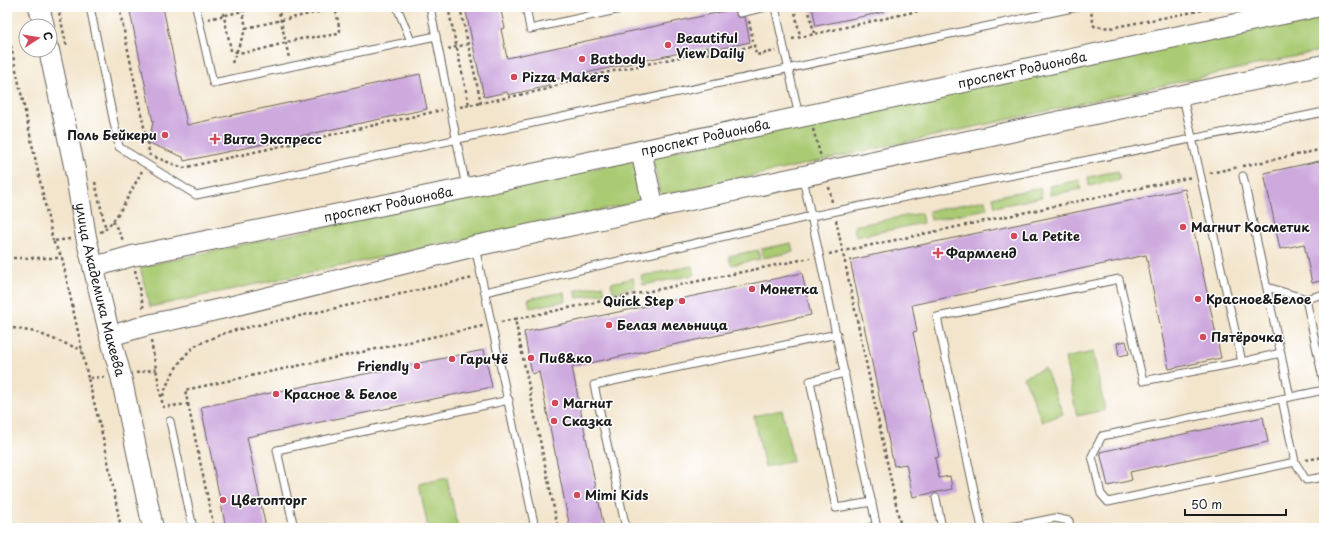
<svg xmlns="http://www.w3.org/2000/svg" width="1331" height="535" font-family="'Playpen Sans',sans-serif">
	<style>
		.green { fill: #aacb73; stroke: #637448 }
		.building { fill: #cda9de }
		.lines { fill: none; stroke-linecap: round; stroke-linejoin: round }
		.lane-casing { stroke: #67625a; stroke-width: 9 }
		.secondary-casing { stroke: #67625a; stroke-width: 22 }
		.path { stroke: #67625a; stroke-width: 2.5; stroke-dasharray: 3 3; stroke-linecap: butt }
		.lane { stroke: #fff; stroke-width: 7 }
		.secondary { stroke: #fff; stroke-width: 20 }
		.poi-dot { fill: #d1495b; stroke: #fff; stroke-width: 1.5 }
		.labels { text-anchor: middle; stroke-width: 3; stroke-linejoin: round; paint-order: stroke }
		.poi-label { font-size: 13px; font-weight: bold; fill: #1c1c1c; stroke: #fff; text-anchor: start }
		.street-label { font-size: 13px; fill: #1c1c1c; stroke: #fff }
	</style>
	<rect width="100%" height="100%" fill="#fff"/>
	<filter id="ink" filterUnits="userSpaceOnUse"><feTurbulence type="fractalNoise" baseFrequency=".025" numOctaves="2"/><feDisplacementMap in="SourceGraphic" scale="8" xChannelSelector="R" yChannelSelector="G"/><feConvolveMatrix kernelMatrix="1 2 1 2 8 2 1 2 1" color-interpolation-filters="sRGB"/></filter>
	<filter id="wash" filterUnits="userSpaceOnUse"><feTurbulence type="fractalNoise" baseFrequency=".012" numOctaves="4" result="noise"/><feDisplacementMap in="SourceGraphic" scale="16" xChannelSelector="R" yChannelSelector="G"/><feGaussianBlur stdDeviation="0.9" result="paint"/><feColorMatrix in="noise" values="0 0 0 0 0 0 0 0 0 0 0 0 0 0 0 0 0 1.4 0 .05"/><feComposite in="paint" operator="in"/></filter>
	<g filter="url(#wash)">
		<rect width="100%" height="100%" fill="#f3e5cc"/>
		<g class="green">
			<path d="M 1324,11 L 1324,50 L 661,196 L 652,156 Z"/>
			<path d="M 634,160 L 643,201 L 150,307 L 140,267 Z"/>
			<path d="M 1118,171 L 1120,180 L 1089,186 L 1088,177 Z"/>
			<path d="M 1079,180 L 1081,189 L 1050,195 L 1049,186 Z"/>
			<path d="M 1040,188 L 1042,197 L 995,207 L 993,197 Z"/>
			<path d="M 985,200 L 987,209 L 931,220 L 929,211 Z"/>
			<path d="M 921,213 L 923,223 L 856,237 L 854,226 Z"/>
			<path d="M 791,243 L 793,252 L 763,258 L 761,249 Z"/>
			<path d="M 758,250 L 760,259 L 731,265 L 729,256 Z"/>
			<path d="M 692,266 L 694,275 L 643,285 L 641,276 Z"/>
			<path d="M 633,278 L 635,287 L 613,292 L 611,283 Z"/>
			<path d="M 603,285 L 605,293 L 577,298 L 576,290 Z"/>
			<path d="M 564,292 L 565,301 L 530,308 L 528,299 Z"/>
			<path d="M 1093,352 L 1105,410 L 1077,416 L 1065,358 Z"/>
			<path d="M 1045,368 L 1063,414 L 1042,422 L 1024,377 Z"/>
			<path d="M 782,410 L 793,461 L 765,467 L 754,416 Z"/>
			<path d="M 447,478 L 458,528 L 428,528 L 419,484 Z"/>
		</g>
		<g id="blocks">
			<g class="building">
				<path d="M 129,7 L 163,7 L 187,125 L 420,74 L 427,109 L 184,161 L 183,157 L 149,143 L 153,122 Z"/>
				<path d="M 465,7 L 500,7 L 505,28 L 501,29 L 507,58 L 735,9 L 737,17 L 745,17 L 750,42 L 709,51 L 708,47 L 548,81 L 549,86 L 508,95 L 507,92 L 484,97 Z"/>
				<path d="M 812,7 L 883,7 L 884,12 L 816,26 Z"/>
				<path d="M 1324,160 L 1324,280 L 1312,283 L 1304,244 L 1280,249 L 1264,173 Z"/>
				<path d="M 1185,189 L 1221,358 L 1169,369 L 1146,255 L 912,305 L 917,331 L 913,332 L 939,457 L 935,458 L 939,478 L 950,476 L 952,489 L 913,497 L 906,464 L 894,466 L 850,260 Z"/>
				<path d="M 802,273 L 811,315 L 572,367 L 604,528 L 570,528 L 539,372 L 532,374 L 524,332 Z"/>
				<path d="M 1126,341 L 1129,354 L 1119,356 L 1117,343 Z"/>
				<path d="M 484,350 L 492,387 L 247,437 L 266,528 L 226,528 L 201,407 Z"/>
				<path d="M 1263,417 L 1268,442 L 1130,472 L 1132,480 L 1108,486 L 1100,452 Z"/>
			</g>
		</g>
	</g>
	<g filter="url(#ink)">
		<use href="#blocks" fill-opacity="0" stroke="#67625a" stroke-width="1"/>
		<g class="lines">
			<defs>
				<g id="lane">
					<path d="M 90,7 L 119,147 L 196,195 L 1077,7"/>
					<path d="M 196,7 L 213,83 L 436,36"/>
					<path d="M 397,7 L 411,41"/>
					<path d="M 430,7 L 466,187"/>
					<path d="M 526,7 L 530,29 L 630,7"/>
					<path d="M 775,7 L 799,116"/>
					<path d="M 740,13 L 766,7"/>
					<path d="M 1243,176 L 1290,397"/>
					<path d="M 803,178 L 877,528"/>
					<path d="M 475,247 L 535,528"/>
					<path d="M 1267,287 L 1306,299 L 1324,294"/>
					<path d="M 485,292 L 812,216 L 1324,112"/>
					<path d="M 1306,299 L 1324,384"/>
					<path d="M 1242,362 L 1281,353"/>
					<path d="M 845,373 L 810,381 L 836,508 L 872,502"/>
					<path d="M 1282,399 L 1295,462 L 1306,480 L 1324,477"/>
					<path d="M 170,421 L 193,528"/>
					<path d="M 1295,462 L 1108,502 L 1101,494 L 1092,456 L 1102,436 L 1324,390"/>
					<path d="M 936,498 L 942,528"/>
					<path d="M 294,528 L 277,450 L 509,400"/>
					<path d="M 626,528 L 594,385 L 837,334"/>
					<path d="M 867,528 L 877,526"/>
					<path d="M 982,528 L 937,317 L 1119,279 L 1143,381 L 1242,362 L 1183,97"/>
					<path d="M 1005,528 L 1055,518 L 1069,521 L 1070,528"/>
				</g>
				<g id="secondary">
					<path d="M 39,7 L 44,26"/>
					<path id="s1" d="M 49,50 L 75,170 L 86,237 L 110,336 L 121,376 L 153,528"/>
					<path d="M 641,151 L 654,209"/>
					<path id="s2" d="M 94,267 L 132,256 L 467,188 L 1316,7"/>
					<path d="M 110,336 L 148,325 L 225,308 L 475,246 L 1324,65"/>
				</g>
			</defs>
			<use href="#lane" class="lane-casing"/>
			<use href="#secondary" class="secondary-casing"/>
			<g class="path">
				<path d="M 58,7 L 67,48"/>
				<path d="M 119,7 L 150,156"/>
				<path d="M 222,7 L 231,50 C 243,58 281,43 295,40 C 309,37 323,37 338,34 L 340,31 L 336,12 L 331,7"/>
				<path d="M 278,7 L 289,58"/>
				<path d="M 448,7 L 469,105 L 481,103"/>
				<path d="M 460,7 L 481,103 L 548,89 L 571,80 L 699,53 L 712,54 L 754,46"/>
				<path d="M 794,7 L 800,36"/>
				<path d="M 808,7 L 814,33"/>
				<path d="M 1090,7 L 1094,26 L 1110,28 L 1219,7"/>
				<path d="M 208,19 L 261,7"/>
				<path d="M 749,21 L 756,55 L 776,51"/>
				<path d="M 7,28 L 53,241"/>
				<path d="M 246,28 L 332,9"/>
				<path d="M 792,39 L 936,7"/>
				<path d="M 448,49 L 468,44"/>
				<path d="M 232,63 L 246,28 L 242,7"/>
				<path d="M 460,107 L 469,105"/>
				<path d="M 813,129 L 821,157"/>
				<path d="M 155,157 L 183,168 L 442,110"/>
				<path d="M 1243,166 L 1324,149"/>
				<path d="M 1210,173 L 1239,167"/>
				<path d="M 95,182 L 106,230"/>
				<path d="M 829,187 L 832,202"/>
				<path d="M 836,220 L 901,528"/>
				<path d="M 113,221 L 124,242"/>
				<path d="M 100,232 C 115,227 134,185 142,171"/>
				<path d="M 70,239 L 53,241 L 62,258 L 88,378"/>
				<path d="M 829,254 L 1192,177"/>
				<path d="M 7,258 L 62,258"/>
				<path d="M 135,270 L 144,310"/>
				<path d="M 515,319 L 810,258"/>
				<path d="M 501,322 L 515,319 L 558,528"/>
				<path d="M 7,327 L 35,332 L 82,350"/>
				<path d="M 151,341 L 163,407 L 188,404 L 185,390 L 483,326"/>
				<path d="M 136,373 L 157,369"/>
				<path d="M 105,377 L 88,378 L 105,446 L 121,528"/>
				<path d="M 163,396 C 167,380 184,351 199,344 C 209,339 220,335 231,331 L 473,278"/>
				<path d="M 188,404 L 214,528"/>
				<path d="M 1306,460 L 1324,457"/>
			</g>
			<use href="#lane" class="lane"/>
			<use href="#secondary" class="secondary"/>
		</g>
	</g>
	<g class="poi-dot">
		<circle cx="668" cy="45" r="4"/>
		<circle cx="582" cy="59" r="4"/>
		<circle cx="514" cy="77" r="4"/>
		<circle cx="165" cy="135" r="4"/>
		<path d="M213 133h4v4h4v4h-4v4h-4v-4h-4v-4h4z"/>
		<circle cx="1183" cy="227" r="4"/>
		<circle cx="1014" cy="236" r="4"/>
		<path d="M936 247h4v4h4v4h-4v4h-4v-4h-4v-4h4z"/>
		<circle cx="752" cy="289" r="4"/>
		<circle cx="1198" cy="299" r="4"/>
		<circle cx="682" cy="301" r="4"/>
		<circle cx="609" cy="325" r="4"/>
		<circle cx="1203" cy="337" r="4"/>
		<circle cx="531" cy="358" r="4"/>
		<circle cx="452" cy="359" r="4"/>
		<circle cx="417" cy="366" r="4"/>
		<circle cx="276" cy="394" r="4"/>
		<circle cx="555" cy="403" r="4"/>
		<circle cx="554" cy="421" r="4"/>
		<circle cx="577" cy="495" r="4"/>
		<circle cx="223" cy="500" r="4"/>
	</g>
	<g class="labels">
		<g class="poi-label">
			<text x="676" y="43">Beautiful<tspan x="676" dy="15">View Daily</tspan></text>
			<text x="590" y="64">Batbody</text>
			<text x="522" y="82">Pizza Makers</text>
			<text x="157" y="140" text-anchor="end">Поль Бейкери</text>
			<text x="223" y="144">Вита Экспресс</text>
			<text x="1191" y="232">Магнит Косметик</text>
			<text x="1022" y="241">La Petite</text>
			<text x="946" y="258">Фармленд</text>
			<text x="760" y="294">Монетка</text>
			<text x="1206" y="304">Красное&amp;Белое</text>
			<text x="674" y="306" text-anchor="end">Quick Step</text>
			<text x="617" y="330">Белая мельница</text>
			<text x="1211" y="342">Пятёрочка</text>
			<text x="539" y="363">Пив&amp;ко</text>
			<text x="460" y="364">ГариЧё</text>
			<text x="409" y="371" text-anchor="end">Friendly</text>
			<text x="284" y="399">Красное &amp; Белое</text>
			<text x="563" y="408">Магнит</text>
			<text x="562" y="426">Сказка</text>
			<text x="585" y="500">Mimi Kids</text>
			<text x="231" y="505">Цветопторг</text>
		</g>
		<g class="street-label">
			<text dy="5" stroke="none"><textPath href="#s2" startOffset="949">проспект Родионова</textPath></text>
			<text dy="5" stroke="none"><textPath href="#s2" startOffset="625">проспект Родионова</textPath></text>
			<text dy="5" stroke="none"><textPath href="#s2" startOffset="301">проспект Родионова</textPath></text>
			<text dy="5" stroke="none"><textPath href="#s1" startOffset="245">улица Академика Макеева</textPath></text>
		</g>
	</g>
	<rect width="1331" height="535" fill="none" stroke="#fff" stroke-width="24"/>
	<g transform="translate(38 38) rotate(78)"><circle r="19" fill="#ffffff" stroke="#a4a4a4"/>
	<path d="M0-3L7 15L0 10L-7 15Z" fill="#d1495b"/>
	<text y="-6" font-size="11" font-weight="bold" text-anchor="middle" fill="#1c1c1c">С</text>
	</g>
	<path d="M1185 509v6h101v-6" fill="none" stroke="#1c1c1c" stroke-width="2"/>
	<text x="1191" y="509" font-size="12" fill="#1c1c1c" stroke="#ffffff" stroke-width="3" paint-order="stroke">50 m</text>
</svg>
